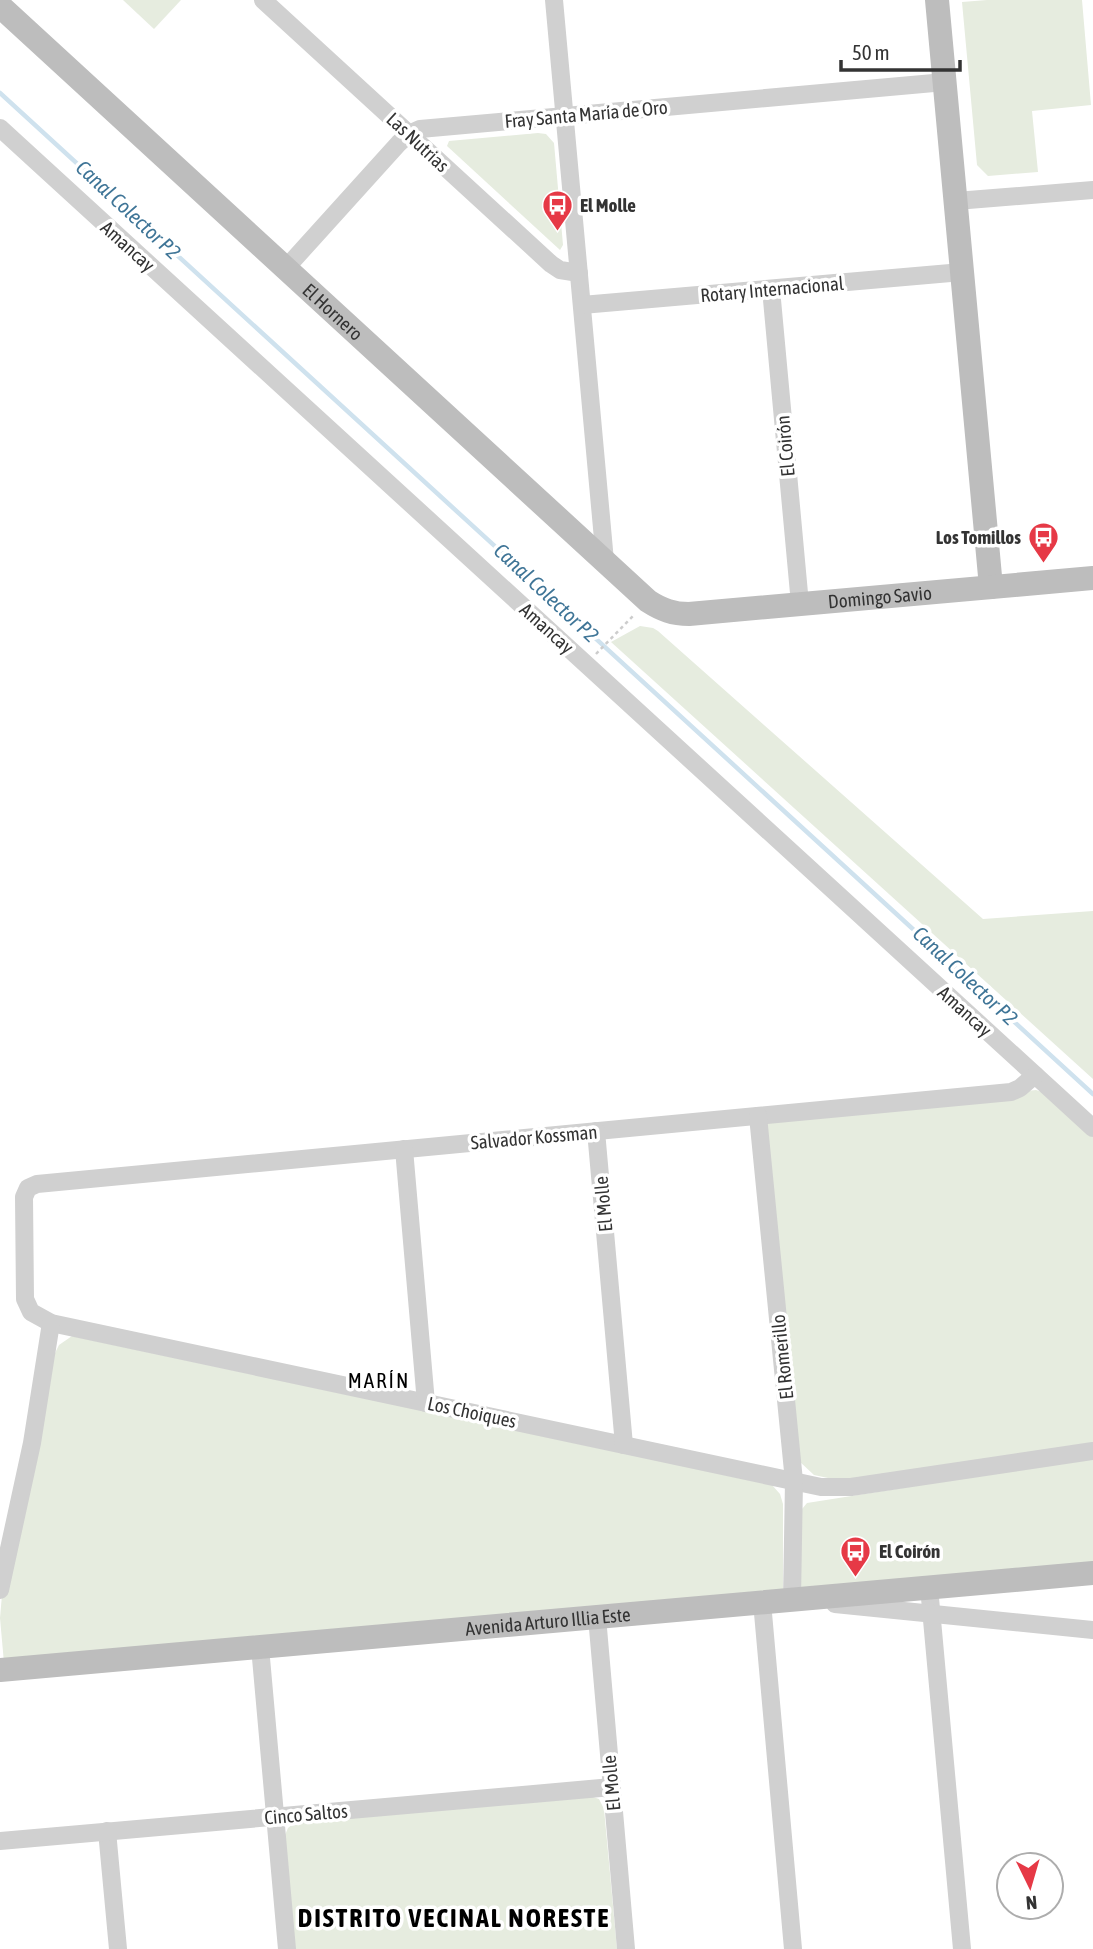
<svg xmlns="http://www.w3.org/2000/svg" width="1093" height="1949" font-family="'Asap Condensed',sans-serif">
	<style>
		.green { fill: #e6ecdf }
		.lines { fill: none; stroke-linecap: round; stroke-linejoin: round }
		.stream { stroke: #cfe2ee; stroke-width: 4.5 }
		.path { stroke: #cdcdcd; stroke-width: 2.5; stroke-dasharray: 3.5 3.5; stroke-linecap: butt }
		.street { stroke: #d0d0d0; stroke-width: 18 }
		.secondary { stroke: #bdbdbd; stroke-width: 24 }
		.labels { text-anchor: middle; stroke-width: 7; stroke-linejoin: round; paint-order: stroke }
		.street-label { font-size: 19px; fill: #333; stroke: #fff }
		.poi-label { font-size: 19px; font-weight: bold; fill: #333; stroke: #fff; text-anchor: start }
		.water-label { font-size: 21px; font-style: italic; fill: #3f7597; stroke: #fff }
		.neighbourhood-label { font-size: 21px; letter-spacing: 2px; fill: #000; stroke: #fff }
		.district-label { font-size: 26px; font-weight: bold; letter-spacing: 2px; fill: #000; stroke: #fff }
	</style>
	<rect width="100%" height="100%" fill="#fff"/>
	<g class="green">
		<path d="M 123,0 L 181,0 L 154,29 Z"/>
		<path d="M 987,0 L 1082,0 L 1091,105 L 1032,111 L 1038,172 L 988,176 L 977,165 L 962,2 Z"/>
		<path d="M 538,133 L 546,134 L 554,143 L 563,245 L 560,250 L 447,146 L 449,141 Z"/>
		<path d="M 640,626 L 653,628 L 658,631 L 983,919 L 1093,911 L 1093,1079 L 611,642 Z"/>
		<path d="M 1036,1090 L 1045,1093 L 1093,1137 L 1093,1445 L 842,1481 L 814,1475 L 799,1461 L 765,1121 Z"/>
		<path d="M 72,1336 L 772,1485 L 780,1494 L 783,1504 L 783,1593 L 4,1663 L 0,1618 L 2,1595 L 54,1355 L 59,1345 Z"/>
		<path d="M 1093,1458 L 1093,1565 L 799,1592 L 802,1509 L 807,1503 Z"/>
		<path d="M 593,1797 L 599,1799 L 604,1809 L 617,1949 L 294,1949 L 285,1835 L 288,1828 L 294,1823 Z"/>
	</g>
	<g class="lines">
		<path class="stream" d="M 0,93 L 1093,1094"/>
		<path class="path" d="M 596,654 L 633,616"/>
		<g class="street">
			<path d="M 263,0 L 551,264 L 560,270 L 579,273"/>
			<path d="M 554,0 L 605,561"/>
			<path d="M 0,128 L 1093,1128"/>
			<path d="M 956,201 L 1093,190"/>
			<path d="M 286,268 L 399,143 L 409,134 L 420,129 L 945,82"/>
			<path d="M 771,289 L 800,604"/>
			<path d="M 582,305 L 962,272"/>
			<path d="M 1035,1075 L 1020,1088 L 1011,1092 L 37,1184 L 28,1188 L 24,1197 L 25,1299 L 31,1312 L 51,1323 L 821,1487 L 851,1487 L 1093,1451"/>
			<path d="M 758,1116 L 794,1481 L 792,1599 L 804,1601"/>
			<path d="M 596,1131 L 624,1445"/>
			<path d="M 404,1149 L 426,1403"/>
			<path d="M 929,1587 L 962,1949"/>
			<path d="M 0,1590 L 32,1443 L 51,1323"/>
			<path d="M 762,1602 L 793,1949"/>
			<path d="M 835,1604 L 1093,1630"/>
			<path d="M 597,1617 L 626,1949"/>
			<path d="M 260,1647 L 287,1949"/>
			<path d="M 107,1831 L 118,1949"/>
			<path d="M 0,1841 L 612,1787"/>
		</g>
		<g class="secondary">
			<path d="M 937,0 L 991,587"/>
			<path id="s1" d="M 0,6 L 648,601 C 662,610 673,614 689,614 L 1093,578"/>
			<path id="s2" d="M 0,1670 L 1093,1573"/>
		</g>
	</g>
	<defs>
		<symbol id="bus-pin" viewBox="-11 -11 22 30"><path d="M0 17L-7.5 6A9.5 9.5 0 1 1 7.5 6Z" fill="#e63946" stroke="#fff"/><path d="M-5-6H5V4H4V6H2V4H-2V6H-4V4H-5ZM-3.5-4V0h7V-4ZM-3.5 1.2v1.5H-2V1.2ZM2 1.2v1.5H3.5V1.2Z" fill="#fff"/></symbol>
	</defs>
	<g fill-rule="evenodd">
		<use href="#bus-pin" x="540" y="188" width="35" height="47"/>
		<use href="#bus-pin" x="1026" y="520" width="35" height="47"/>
		<use href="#bus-pin" x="838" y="1534" width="35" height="47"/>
	</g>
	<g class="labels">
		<g class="street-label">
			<text transform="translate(586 114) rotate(-5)" y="7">Fray Santa María de Oro</text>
			<text transform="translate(418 142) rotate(43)" y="7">Las Nutrias</text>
			<text transform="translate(128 246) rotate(42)" y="7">Amancay</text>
			<text transform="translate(772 289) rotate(-5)" y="7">Rotary Internacional</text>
			<text dy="7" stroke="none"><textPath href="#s1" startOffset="452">El Hornero</textPath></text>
			<text transform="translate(785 446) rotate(-95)" y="7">El Coirón</text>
			<text dy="7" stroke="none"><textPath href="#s1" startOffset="1115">Domingo Savio</textPath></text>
			<text transform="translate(547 628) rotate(42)" y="7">Amancay</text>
			<text transform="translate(965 1011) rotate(42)" y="7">Amancay</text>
			<text transform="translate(534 1137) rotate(-5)" y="7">Salvador Kossman</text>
			<text transform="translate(603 1204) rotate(-95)" y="7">El Molle</text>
			<text transform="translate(782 1357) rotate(-96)" y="7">El Romerillo</text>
			<text transform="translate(472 1412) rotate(12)" y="7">Los Choiques</text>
			<text dy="7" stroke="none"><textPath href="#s2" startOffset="550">Avenida Arturo Illia Este</textPath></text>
			<text transform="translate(611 1783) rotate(-95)" y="7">El Molle</text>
			<text transform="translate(306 1814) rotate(-5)" y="7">Cinco Saltos</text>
		</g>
		<g class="poi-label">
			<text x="580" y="212">El Molle</text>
			<text x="1021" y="544" text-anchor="end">Los Tomillos</text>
			<text x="879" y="1558">El Coirón</text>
		</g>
		<g class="water-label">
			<text transform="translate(128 210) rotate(43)" y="7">Canal Colector P2</text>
			<text transform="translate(546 593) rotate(43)" y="7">Canal Colector P2</text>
			<text transform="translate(965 976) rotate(43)" y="7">Canal Colector P2</text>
		</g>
		<g class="neighbourhood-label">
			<text x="379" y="1388">MARÍN</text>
		</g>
		<g class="district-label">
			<text x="454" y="1927">DISTRITO VECINAL NORESTE</text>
		</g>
	</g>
	<g transform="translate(1030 1886) rotate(175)"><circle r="33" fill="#ffffff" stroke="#adadad" stroke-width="2"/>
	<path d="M0-5L12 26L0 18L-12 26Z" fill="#e63946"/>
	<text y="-10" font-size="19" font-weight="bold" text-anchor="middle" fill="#333333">N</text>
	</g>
	<path d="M841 60v10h119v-10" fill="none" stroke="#333333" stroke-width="3.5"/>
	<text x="852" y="60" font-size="21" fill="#333333" stroke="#ffffff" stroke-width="5" paint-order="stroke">50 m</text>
</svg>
